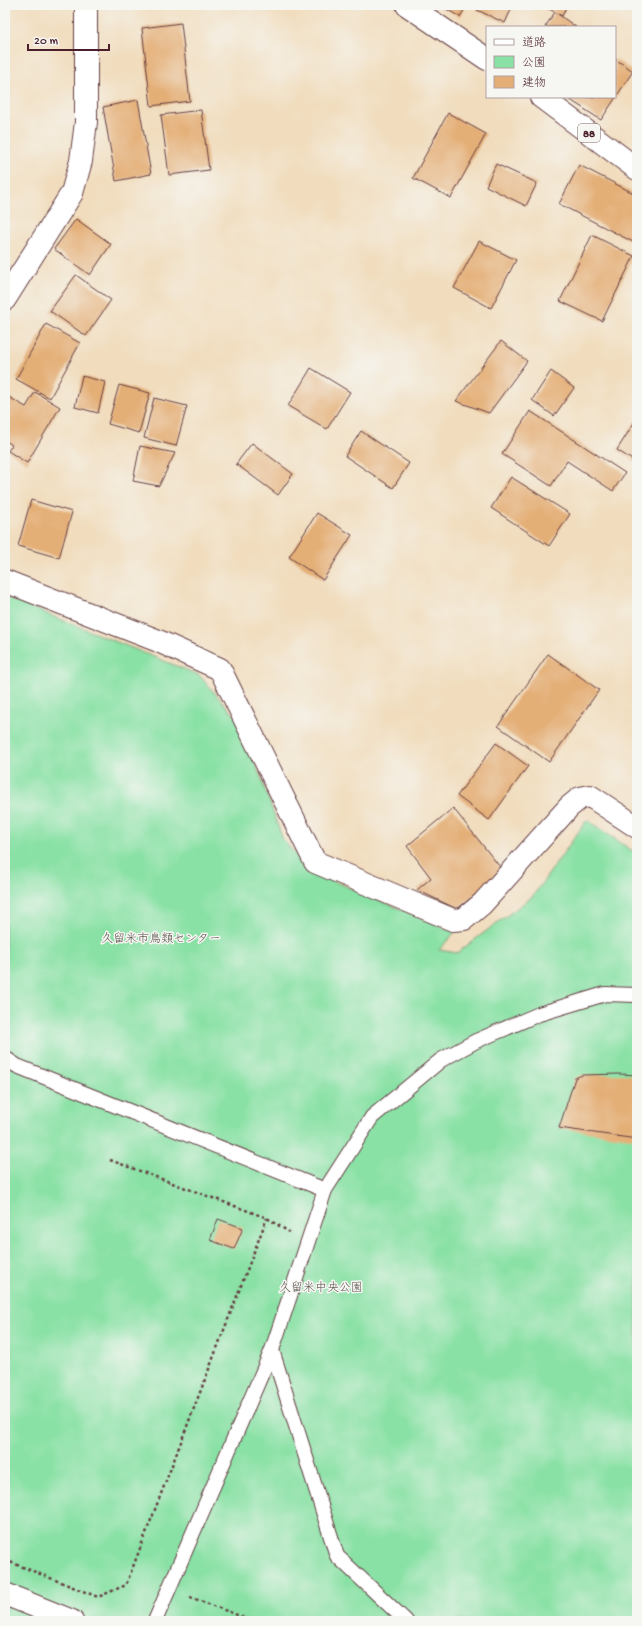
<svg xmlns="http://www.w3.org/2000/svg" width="642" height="1626" font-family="'Gochi Hand','Klee One',sans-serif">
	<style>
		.green { fill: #89e1a5; stroke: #6a8068 }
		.building { fill: #e4af77 }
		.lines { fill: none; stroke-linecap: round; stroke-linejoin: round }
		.lane-casing { stroke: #633c41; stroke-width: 16 }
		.street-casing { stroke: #633c41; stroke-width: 24 }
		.secondary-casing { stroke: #633c41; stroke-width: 24 }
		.primary-casing { stroke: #633c41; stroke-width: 24 }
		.path { stroke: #633c41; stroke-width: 2.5; stroke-dasharray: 3 3; stroke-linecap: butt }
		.lane { stroke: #fff; stroke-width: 14 }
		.street { stroke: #fff; stroke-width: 22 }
		.secondary { stroke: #fff; stroke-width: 22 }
		.primary { stroke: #fff; stroke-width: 22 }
		.labels { text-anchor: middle; stroke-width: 3; stroke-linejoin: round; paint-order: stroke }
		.shield { fill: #f6f6f2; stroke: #7e6067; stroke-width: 1 }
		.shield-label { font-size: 11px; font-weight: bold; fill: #4a1f2b }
		.park-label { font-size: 12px; fill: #5a504a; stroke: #f6f6f2 }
	</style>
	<rect width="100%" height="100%" fill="#f6f6f2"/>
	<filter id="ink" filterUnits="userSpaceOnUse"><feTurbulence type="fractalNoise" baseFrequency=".025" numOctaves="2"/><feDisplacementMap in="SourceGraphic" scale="8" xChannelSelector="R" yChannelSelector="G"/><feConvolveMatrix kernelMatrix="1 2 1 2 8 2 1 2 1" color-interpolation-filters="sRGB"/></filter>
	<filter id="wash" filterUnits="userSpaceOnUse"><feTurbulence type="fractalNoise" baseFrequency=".012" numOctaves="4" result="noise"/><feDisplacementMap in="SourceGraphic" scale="16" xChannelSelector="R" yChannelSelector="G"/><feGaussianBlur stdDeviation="0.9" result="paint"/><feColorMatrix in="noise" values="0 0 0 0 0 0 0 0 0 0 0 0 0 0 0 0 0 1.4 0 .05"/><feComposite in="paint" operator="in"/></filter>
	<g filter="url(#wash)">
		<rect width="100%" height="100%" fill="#f1ddbe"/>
		<path class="green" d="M 5,597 L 199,675 L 236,717 L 260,775 L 283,840 L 312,872 L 455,932 L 439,950 L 457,953 L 533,896 L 587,820 L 637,854 L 637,1621 L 5,1621 Z"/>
		<g id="blocks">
			<g class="building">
				<path d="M 439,5 L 467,5 L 460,17 Z"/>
				<path d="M 479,5 L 513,5 L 505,23 L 477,10 Z"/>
				<path d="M 541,5 L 567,5 L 562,16 L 555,12 L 576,27 L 545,27 L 555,12 Z"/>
				<path d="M 181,23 L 190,101 L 151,106 L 142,28 Z"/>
				<path d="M 615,59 L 633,71 L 601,120 L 566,97 L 615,97 Z"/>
				<path d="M 138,100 L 151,174 L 116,181 L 103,107 Z"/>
				<path d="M 201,110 L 209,170 L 169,175 L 161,115 Z"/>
				<path d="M 448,113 L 486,134 L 451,198 L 413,178 Z"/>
				<path d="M 496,164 L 537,183 L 526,206 L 486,186 Z"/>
				<path d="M 579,165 L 637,195 L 637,244 L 559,204 Z"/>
				<path d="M 76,219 L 111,244 L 90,275 L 54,249 Z"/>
				<path d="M 592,235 L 634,256 L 602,321 L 560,301 Z"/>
				<path d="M 479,241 L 516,260 L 491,308 L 454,288 Z"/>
				<path d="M 76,275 L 111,300 L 86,336 L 50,311 Z"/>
				<path d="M 46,324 L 80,343 L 50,398 L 16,379 Z"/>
				<path d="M 501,341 L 527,361 L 489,413 L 456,401 Z"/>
				<path d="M 311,368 L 350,392 L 327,429 L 288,406 Z"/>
				<path d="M 551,371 L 574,388 L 554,416 L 532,400 Z"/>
				<path d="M 82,376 L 105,382 L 98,413 L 75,407 Z"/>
				<path d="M 119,385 L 150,393 L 139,433 L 108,424 Z"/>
				<path d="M 35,392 L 60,407 L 27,463 L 8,451 L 12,445 L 5,440 L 5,395 L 26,407 Z"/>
				<path d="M 154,398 L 187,406 L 176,446 L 144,438 Z"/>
				<path d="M 530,411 L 625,473 L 613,491 L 567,461 L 551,486 L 502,454 Z"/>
				<path d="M 637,418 L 637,463 L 617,450 Z"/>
				<path d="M 361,431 L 409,463 L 393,488 L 345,456 Z"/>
				<path d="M 252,443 L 293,474 L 278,495 L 236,464 Z"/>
				<path d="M 140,446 L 175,453 L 159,486 L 133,481 Z"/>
				<path d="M 511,477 L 570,514 L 549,546 L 491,508 Z"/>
				<path d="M 31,500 L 72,512 L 59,558 L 18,546 Z"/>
				<path d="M 317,513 L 352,535 L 323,580 L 289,557 Z"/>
				<path d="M 548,654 L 599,690 L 549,762 L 498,726 Z"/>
				<path d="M 496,743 L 528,766 L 489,820 L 457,796 Z"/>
				<path d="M 453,808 L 504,872 L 457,909 L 417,890 L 431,878 L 407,846 Z"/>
				<path d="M 620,1074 L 637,1075 L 637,1139 L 559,1128 L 575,1078 L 582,1075 Z"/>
				<path d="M 218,1219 L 243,1228 L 234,1249 L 210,1240 Z"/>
			</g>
		</g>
	</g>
	<g filter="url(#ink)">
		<use href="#blocks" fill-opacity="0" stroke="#633c41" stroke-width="1"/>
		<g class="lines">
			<defs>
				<g id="lane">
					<path d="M 5,1058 L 17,1066 L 325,1190"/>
					<path d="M 272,1350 L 337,1556 L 406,1621"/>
					<path d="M 155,1621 L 272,1350 L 325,1190 L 372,1117 L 441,1060 L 476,1041 L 539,1014 L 605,994 L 637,995"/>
				</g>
				<g id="street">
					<path d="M 5,299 L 72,193 L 81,161 L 86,122 L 86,5"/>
					<path d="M 5,581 L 156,640 L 220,669 L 315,862 L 453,920 L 464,919 L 482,904 L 569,807 L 580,798 L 590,796 L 637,827"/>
				</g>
				<path id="secondary" d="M 5,1594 L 72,1621"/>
				<g id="primary">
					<path d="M 407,5 L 487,59"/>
					<path d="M 541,97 L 637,169"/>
				</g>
			</defs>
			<use href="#lane" class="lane-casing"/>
			<use href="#street" class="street-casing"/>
			<use href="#secondary" class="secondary-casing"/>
			<use href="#primary" class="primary-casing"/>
			<g class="path">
				<path d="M 110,1160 L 267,1218 L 289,1232"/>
				<path d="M 5,1560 L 98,1597 L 126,1585 L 267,1218"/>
				<path d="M 190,1597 L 253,1621"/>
			</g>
			<use href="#lane" class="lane"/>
			<use href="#street" class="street"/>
			<use href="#secondary" class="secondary"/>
			<use href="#primary" class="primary"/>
		</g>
	</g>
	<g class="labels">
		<rect class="shield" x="578" y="124" width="22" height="18" rx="3"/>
		<g class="shield-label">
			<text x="589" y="137">88</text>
		</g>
		<g class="park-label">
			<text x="161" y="942">久留米市鳥類センター</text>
			<text x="321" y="1291">久留米中央公園</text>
		</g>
	</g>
	<rect width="642" height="1626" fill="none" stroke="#f6f6f2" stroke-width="20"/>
	<rect x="486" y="26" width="130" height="72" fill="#f6f6f2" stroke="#b1a0a2"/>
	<rect x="494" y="39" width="20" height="6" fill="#ffffff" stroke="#b1a0a2"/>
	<text x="522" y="46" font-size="12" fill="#4a1f2b">道路</text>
	<rect x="494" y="56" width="20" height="12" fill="#89e1a5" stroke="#b1a0a2"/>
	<text x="522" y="66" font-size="12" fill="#4a1f2b">公園</text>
	<rect x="494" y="76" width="20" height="12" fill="#e4af77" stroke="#b1a0a2"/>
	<text x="522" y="86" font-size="12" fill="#4a1f2b">建物</text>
	<path d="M28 44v6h81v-6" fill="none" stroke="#4a1f2b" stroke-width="2"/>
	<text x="34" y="44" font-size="12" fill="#4a1f2b" stroke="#f6f6f2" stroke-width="3" paint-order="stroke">20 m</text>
</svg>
